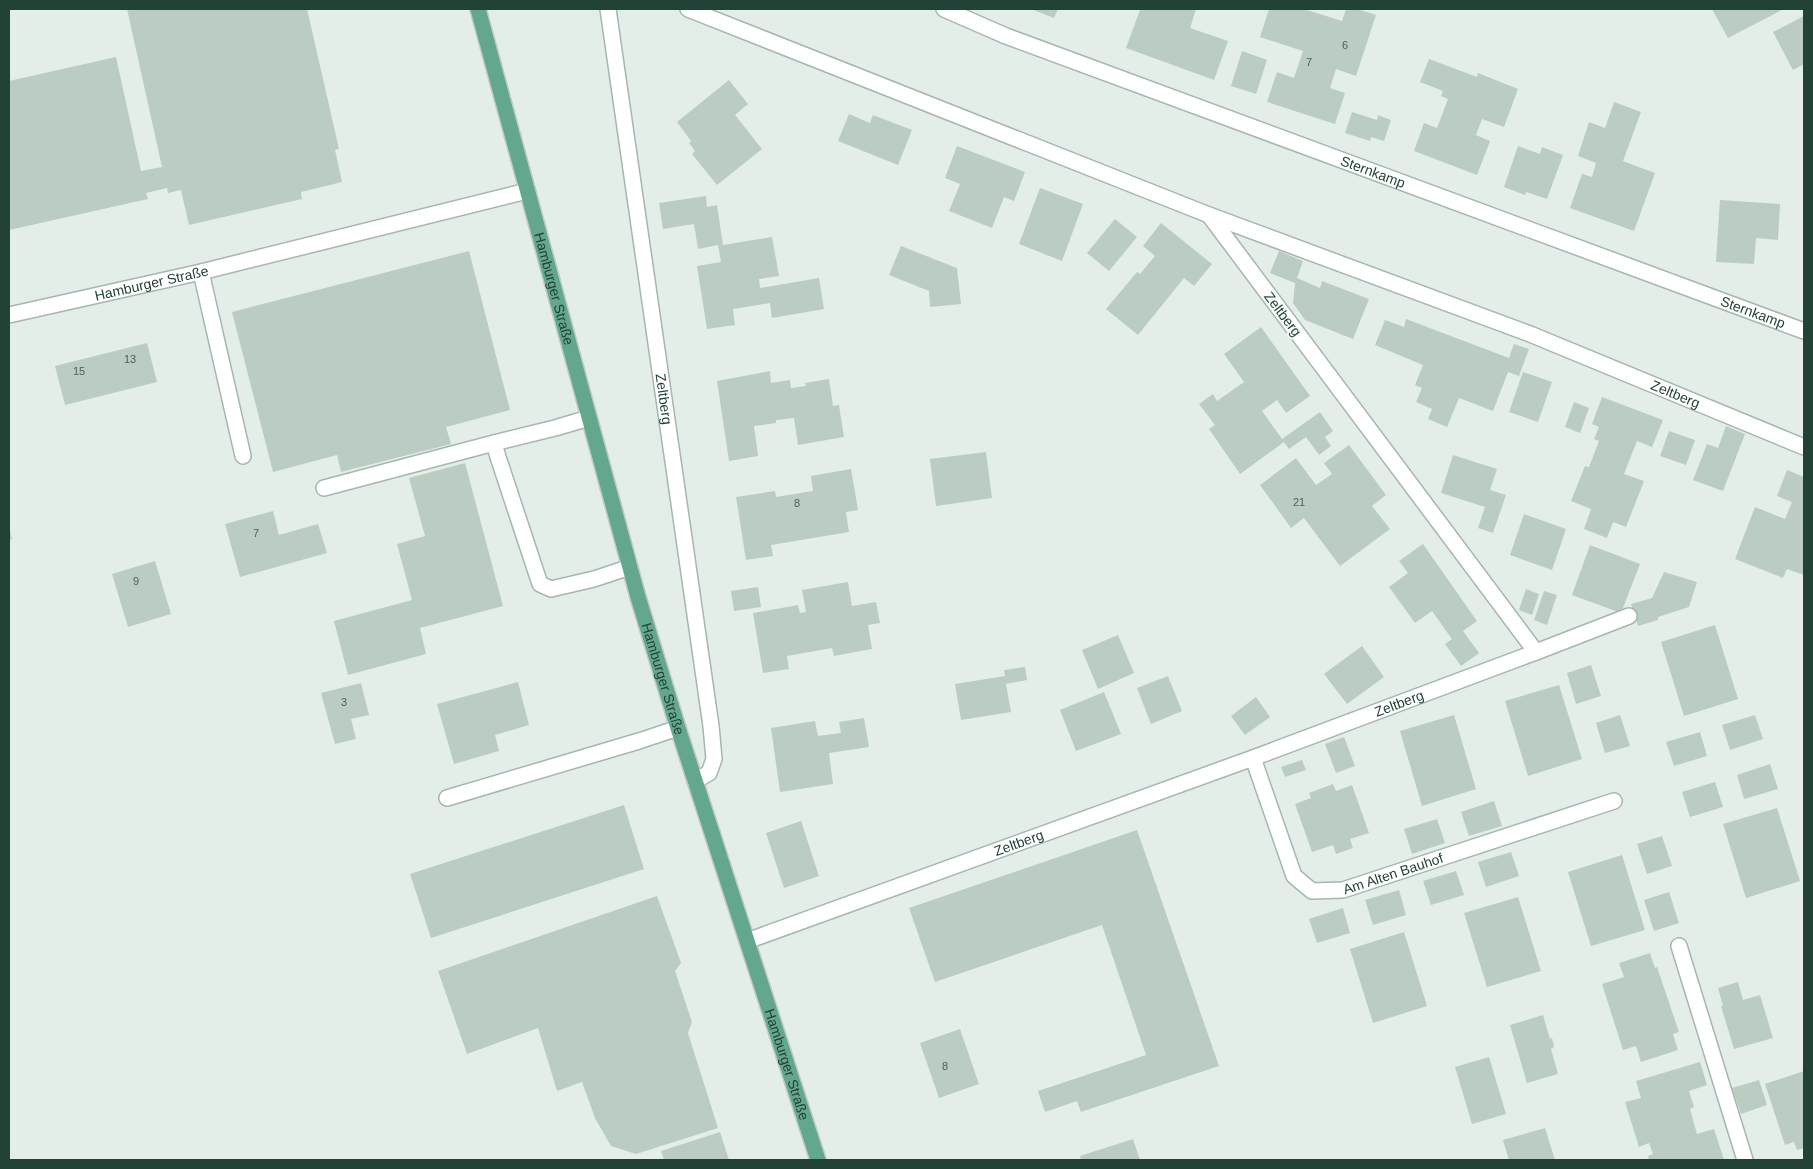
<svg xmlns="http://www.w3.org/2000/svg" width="1813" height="1169" font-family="Arial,sans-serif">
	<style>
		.building { fill: #bbcdc3 }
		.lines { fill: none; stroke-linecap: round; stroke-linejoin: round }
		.minor-casing { stroke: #a5b7ae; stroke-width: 18 }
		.major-casing { stroke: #c1cac6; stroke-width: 18 }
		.minor { stroke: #fff; stroke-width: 15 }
		.major { stroke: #63a88d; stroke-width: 15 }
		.labels { text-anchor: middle; stroke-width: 4; stroke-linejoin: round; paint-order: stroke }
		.number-label { font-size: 11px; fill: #486558 }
		.street-label { font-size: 14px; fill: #214234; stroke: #f4faf7 }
	</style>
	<rect width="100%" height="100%" fill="#e3eee8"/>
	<g class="building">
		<path d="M 127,9 L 307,9 L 339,149 L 335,150 L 342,182 L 301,192 L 302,199 L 189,225 L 181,190 L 168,193 L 167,188 L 146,193 L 148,199 L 9,230 L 9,81 L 116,57 L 141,171 L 162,167 Z"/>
		<path d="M 1031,9 L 1058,9 L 1054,18 Z"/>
		<path d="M 1144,9 L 1196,9 L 1190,28 L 1228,41 L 1214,80 L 1126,48 L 1140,10 L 1143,10 Z"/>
		<path d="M 1269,9 L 1304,9 L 1342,21 L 1346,9 L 1357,9 L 1376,15 L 1356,76 L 1336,69 L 1330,88 L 1345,93 L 1335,124 L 1267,102 L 1277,72 L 1294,78 L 1303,51 L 1260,37 Z"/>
		<path d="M 1712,9 L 1784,9 L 1728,38 Z"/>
		<path d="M 1804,16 L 1804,64 L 1793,70 L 1773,32 Z"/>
		<path d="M 1242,51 L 1267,60 L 1256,94 L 1231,86 Z"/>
		<path d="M 1429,59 L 1477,77 L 1478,73 L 1518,89 L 1504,127 L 1482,119 L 1476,135 L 1490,141 L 1477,175 L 1414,151 L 1424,123 L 1437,128 L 1448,99 L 1441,96 L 1443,91 L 1420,82 Z"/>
		<path d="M 729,80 L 748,104 L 735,115 L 762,149 L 717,185 L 692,154 L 695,151 L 689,143 L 691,141 L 677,122 Z"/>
		<path d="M 1614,102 L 1641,112 L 1623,161 L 1655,173 L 1634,231 L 1570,208 L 1582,174 L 1592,177 L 1596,163 L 1578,156 L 1589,122 L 1605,128 Z"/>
		<path d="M 1352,112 L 1377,120 L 1378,115 L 1391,120 L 1384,141 L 1371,137 L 1370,141 L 1345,133 Z"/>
		<path d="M 849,114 L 870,123 L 873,115 L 912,130 L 898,165 L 838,141 Z"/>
		<path d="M 957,146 L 1025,172 L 1014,201 L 1004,197 L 992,228 L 949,211 L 960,184 L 945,178 Z"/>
		<path d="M 1518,146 L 1540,154 L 1542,147 L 1563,155 L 1547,199 L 1526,192 L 1525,195 L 1504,187 Z"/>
		<path d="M 1040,188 L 1083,204 L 1062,261 L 1019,244 Z"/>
		<path d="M 706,196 L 707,207 L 717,205 L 723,245 L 772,237 L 779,276 L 759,279 L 760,288 L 819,278 L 824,309 L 772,318 L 770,303 L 733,309 L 735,325 L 707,329 L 697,266 L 721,262 L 718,245 L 698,249 L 694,224 L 663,229 L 659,203 Z"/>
		<path d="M 1720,200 L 1780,204 L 1778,240 L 1756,238 L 1754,264 L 1716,262 Z"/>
		<path d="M 1115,219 L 1137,237 L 1109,271 L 1087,253 Z"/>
		<path d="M 1161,223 L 1212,264 L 1194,286 L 1184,278 L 1138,335 L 1106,309 L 1137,272 L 1140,274 L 1155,256 L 1143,246 Z"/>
		<path d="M 901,246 L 957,268 L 961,304 L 930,307 L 929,291 L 889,275 Z"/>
		<path d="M 469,251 L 510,410 L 446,427 L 451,444 L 341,472 L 337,455 L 273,472 L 232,312 Z"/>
		<path d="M 1279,251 L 1303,261 L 1297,278 L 1320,288 L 1322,281 L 1369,299 L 1353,339 L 1305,320 L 1293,303 L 1295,283 L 1270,273 Z"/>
		<path d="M 1406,319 L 1509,358 L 1514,344 L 1529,349 L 1519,376 L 1508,372 L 1493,411 L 1459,398 L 1447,427 L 1428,419 L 1432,409 L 1416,402 L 1422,388 L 1415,385 L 1423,365 L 1375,345 L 1385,320 L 1404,327 Z"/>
		<path d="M 1261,327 L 1310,396 L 1286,413 L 1277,400 L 1262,411 L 1282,439 L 1320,412 L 1333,431 L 1325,437 L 1331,446 L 1319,455 L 1306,437 L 1289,449 L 1284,442 L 1240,474 L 1209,429 L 1215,425 L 1199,404 L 1213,394 L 1217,401 L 1244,382 L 1224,354 Z"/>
		<path d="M 147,343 L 157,382 L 65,405 L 55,366 Z"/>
		<path d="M 770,371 L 771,383 L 790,380 L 791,388 L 806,386 L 805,383 L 829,379 L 833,406 L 839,405 L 844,437 L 798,445 L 794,418 L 776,420 L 776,423 L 754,426 L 758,456 L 729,461 L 717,381 Z"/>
		<path d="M 1523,372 L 1552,382 L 1538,422 L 1509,412 Z"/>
		<path d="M 1602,397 L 1663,420 L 1652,447 L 1637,441 L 1624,474 L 1644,481 L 1626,527 L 1613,522 L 1607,538 L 1584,529 L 1591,509 L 1571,501 L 1585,466 L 1589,467 L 1599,441 L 1594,439 L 1599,427 L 1592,424 Z"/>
		<path d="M 1574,402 L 1589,408 L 1580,433 L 1565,427 Z"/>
		<path d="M 1726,426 L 1745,434 L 1723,491 L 1693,480 L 1707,444 L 1718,448 Z"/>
		<path d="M 1669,431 L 1695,440 L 1686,465 L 1660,456 Z"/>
		<path d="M 1349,445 L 1386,495 L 1372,506 L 1390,529 L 1340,566 L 1304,518 L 1291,528 L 1260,485 L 1296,458 L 1316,485 L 1332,474 L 1324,463 Z"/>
		<path d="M 986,452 L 992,498 L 936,506 L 930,459 Z"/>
		<path d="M 1453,455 L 1497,469 L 1490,490 L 1506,495 L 1493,533 L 1478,528 L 1485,507 L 1441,493 Z"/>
		<path d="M 465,463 L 503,606 L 420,628 L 426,654 L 348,675 L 334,621 L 412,600 L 397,544 L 425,536 L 409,478 Z"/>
		<path d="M 851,469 L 858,510 L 846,512 L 849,532 L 771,545 L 773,556 L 746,560 L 736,497 L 775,491 L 776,497 L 813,491 L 811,476 Z"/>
		<path d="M 1787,470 L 1804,477 L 1804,575 L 1787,569 L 1783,578 L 1735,559 L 1755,507 L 1785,519 L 1792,502 L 1777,496 Z"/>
		<path d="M 273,511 L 279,535 L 318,524 L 327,553 L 240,577 L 225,524 Z"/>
		<path d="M 1524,514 L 1566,529 L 1552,570 L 1510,555 Z"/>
		<path d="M 9,527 L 12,539 L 9,540 Z"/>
		<path d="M 1423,544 L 1477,621 L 1463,631 L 1479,653 L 1461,666 L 1445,644 L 1452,639 L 1432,611 L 1415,623 L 1389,587 L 1408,573 L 1399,561 Z"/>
		<path d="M 1590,545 L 1640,564 L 1621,613 L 1572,595 Z"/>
		<path d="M 155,561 L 171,614 L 128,627 L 112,574 Z"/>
		<path d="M 1664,572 L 1697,582 L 1689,607 L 1658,617 L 1658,620 L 1638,626 L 1631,604 L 1652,598 Z"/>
		<path d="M 848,582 L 852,606 L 876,602 L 880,623 L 868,625 L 872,649 L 834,656 L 832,648 L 787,656 L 789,669 L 763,673 L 753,613 L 798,605 L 800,613 L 806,612 L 802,590 Z"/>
		<path d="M 758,587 L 761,607 L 734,611 L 731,591 Z"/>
		<path d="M 1526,589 L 1539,594 L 1532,615 L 1519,610 Z"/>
		<path d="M 1544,591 L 1557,595 L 1547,625 L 1534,620 Z"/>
		<path d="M 1715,625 L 1738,699 L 1684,716 L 1661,642 Z"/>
		<path d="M 1118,635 L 1134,673 L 1098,689 L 1082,650 Z"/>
		<path d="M 1362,646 L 1384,677 L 1347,704 L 1324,674 Z"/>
		<path d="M 1591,665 L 1601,696 L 1576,704 L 1567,673 Z"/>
		<path d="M 1025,667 L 1027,680 L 1006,684 L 1011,712 L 961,720 L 955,684 L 1005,676 L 1004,670 Z"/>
		<path d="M 1168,676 L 1182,711 L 1151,724 L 1137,688 Z"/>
		<path d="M 518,682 L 529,725 L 495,735 L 499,751 L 454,764 L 437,704 Z"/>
		<path d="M 361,683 L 369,715 L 351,719 L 356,739 L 335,744 L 321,693 Z"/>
		<path d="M 1559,685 L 1582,759 L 1528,776 L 1505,701 Z"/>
		<path d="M 1104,692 L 1121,734 L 1076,751 L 1060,710 Z"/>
		<path d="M 1256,697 L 1270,717 L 1245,735 L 1231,716 Z"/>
		<path d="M 1454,715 L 1476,789 L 1422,806 L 1400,731 Z"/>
		<path d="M 1620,715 L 1630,746 L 1605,753 L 1596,723 Z"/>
		<path d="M 1755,715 L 1763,739 L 1730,750 L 1722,725 Z"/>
		<path d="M 864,718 L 869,747 L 829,753 L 833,784 L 780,792 L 771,728 L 815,721 L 818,736 L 841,733 L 839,722 Z"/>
		<path d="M 1700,732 L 1707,756 L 1674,766 L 1666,742 Z"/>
		<path d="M 1344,737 L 1355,766 L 1336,773 L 1325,744 Z"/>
		<path d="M 1302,760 L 1306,770 L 1285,777 L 1281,767 Z"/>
		<path d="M 1770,764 L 1778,789 L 1744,799 L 1737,775 Z"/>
		<path d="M 1715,782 L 1723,807 L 1690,817 L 1682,792 Z"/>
		<path d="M 1333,784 L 1336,791 L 1352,785 L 1369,833 L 1350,839 L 1353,848 L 1336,854 L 1333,845 L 1312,852 L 1295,804 L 1311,798 L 1309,793 Z"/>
		<path d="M 1494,801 L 1502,826 L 1469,836 L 1461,812 Z"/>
		<path d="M 624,805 L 644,869 L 431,938 L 410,874 Z"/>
		<path d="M 1777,808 L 1800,881 L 1746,898 L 1723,824 Z"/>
		<path d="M 1437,819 L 1445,843 L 1412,854 L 1404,829 Z"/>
		<path d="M 801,821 L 819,876 L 784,888 L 766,833 Z"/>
		<path d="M 1137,830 L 1219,1066 L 1081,1112 L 1077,1101 L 1045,1112 L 1038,1091 L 1146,1055 L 1102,925 L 935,982 L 909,908 Z"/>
		<path d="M 1662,836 L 1672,866 L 1647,874 L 1637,844 Z"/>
		<path d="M 1511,852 L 1519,876 L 1486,887 L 1478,862 Z"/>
		<path d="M 1622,855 L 1645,930 L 1591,946 L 1568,872 Z"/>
		<path d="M 1456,871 L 1464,895 L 1431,905 L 1423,881 Z"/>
		<path d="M 1399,890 L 1406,915 L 1373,925 L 1365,900 Z"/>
		<path d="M 1669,892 L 1679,923 L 1654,931 L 1644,900 Z"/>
		<path d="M 657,896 L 681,963 L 675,971 L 692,1022 L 688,1033 L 718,1128 L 636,1154 L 611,1146 L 595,1118 L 582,1082 L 557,1091 L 538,1028 L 467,1054 L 438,971 Z"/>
		<path d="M 1518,897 L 1541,971 L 1487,987 L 1464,913 Z"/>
		<path d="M 1343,908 L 1350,933 L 1317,943 L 1309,919 Z"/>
		<path d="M 1404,932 L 1427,1006 L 1373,1023 L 1350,949 Z"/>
		<path d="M 1650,953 L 1655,968 L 1657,967 L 1679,1032 L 1673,1034 L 1678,1050 L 1641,1062 L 1636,1046 L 1623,1050 L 1602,984 L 1624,977 L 1619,963 Z"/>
		<path d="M 1738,982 L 1743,1000 L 1760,995 L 1773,1038 L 1734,1049 L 1721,1006 L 1723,1006 L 1718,988 Z"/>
		<path d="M 1543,1015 L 1550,1039 L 1552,1038 L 1553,1042 L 1554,1047 L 1551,1049 L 1558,1074 L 1527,1083 L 1510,1025 Z"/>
		<path d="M 960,1029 L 979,1084 L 939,1098 L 920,1043 Z"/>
		<path d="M 1489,1057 L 1506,1114 L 1472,1124 L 1455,1067 Z"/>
		<path d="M 1700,1062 L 1707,1085 L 1689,1091 L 1694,1107 L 1690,1109 L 1697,1134 L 1714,1129 L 1724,1160 L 1649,1160 L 1648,1156 L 1653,1154 L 1649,1143 L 1639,1147 L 1625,1102 L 1641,1098 L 1636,1081 Z"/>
		<path d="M 1804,1071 L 1804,1148 L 1797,1150 L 1794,1142 L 1785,1145 L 1765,1084 Z"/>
		<path d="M 1759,1080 L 1767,1105 L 1741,1114 L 1732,1088 Z"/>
		<path d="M 1545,1128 L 1555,1160 L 1509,1160 L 1503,1140 Z"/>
		<path d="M 720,1132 L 729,1160 L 664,1160 L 661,1151 Z"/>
		<path d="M 1133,1139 L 1140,1160 L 1081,1160 L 1080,1156 Z"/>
	</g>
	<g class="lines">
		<defs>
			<g id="minor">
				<path id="s1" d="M 608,9 L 711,726 L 714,759 L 709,773 L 695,781"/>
				<path id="s2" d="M 688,9 L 1209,215 L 1530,334 L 1804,447"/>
				<path id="s3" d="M 944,9 L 1006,36 L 1804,331"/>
				<path d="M 201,272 L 243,456"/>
				<path id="s4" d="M 9,315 L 201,272 L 527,191"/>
				<path d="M 589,418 L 555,428 L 494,443 L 498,457 L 540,584 L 551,589 L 594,579 L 630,567"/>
				<path d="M 324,488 L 494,443"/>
				<path d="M 1536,652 L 1629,616"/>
				<path id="s5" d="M 1253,758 L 1294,876 L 1312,891 L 1343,890 L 1614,801"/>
				<path d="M 447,798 L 639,741 L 678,728"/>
				<path id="s6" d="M 747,941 L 1253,758 L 1536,652 L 1209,215"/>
				<path d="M 1679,946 L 1745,1160"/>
			</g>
			<g id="major">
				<path id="s7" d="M 478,9 L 638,597 L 678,728 L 818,1160"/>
			</g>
		</defs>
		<use href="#minor" class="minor-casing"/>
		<use href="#major" class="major-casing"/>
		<use href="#minor" class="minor"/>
		<use href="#major" class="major"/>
	</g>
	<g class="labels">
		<g class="number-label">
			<text x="1345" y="49">6</text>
			<text x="1309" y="66">7</text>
			<text x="130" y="363">13</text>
			<text x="79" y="375">15</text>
			<text x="1299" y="506">21</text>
			<text x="797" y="507">8</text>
			<text x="256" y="537">7</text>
			<text x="136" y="585">9</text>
			<text x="344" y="706">3</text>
			<text x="945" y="1070">8</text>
		</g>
		<g class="street-label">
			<text dy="5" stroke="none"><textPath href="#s3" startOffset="459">Sternkamp</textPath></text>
			<text dy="5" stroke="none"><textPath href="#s4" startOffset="146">Hamburger Straße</textPath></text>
			<text dy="5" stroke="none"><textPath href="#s7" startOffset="290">Hamburger Straße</textPath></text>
			<text dy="5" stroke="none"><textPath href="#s3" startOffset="864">Sternkamp</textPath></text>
			<text transform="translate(1283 314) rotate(53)" y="5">Zeltberg</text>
			<text dy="5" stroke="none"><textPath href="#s2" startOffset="1060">Zeltberg</textPath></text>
			<text dy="5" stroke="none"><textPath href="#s1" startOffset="394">Zeltberg</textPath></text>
			<text dy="5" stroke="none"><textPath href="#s7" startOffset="695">Hamburger Straße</textPath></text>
			<text dy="5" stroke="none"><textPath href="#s6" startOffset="694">Zeltberg</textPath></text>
			<text dy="5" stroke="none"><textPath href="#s6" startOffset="289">Zeltberg</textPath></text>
			<text dy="5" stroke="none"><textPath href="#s5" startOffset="232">Am Alten Bauhof</textPath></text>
			<text dy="5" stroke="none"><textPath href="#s7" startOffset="1100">Hamburger Straße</textPath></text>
		</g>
	</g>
	<rect width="1813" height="1169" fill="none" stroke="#214234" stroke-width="20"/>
</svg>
